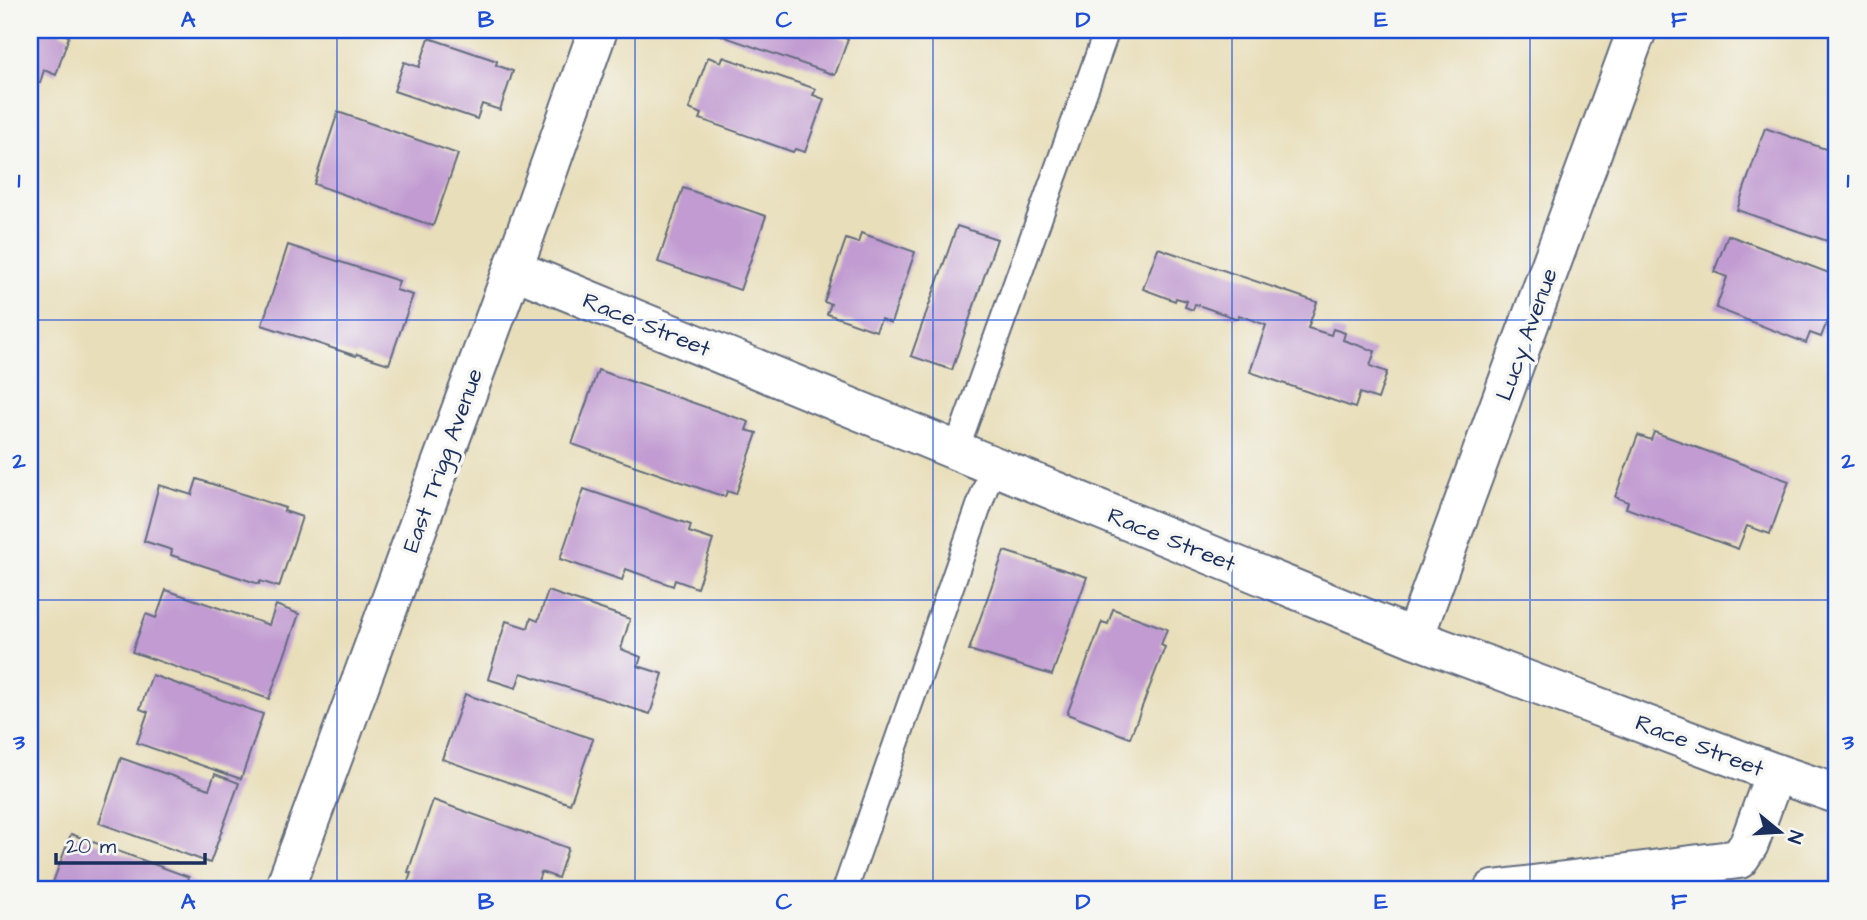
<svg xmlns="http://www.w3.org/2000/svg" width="1867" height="920" font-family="'Architects Daughter',sans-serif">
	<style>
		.building { fill: #c19bd1 }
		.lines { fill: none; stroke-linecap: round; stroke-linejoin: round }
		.lane-casing { stroke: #636c7e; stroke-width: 28 }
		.street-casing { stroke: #636c7e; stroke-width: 42 }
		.secondary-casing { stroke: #636c7e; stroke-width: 42 }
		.lane { stroke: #fff; stroke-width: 24 }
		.street { stroke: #fff; stroke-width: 38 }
		.secondary { stroke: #fff; stroke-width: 38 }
		.grid { fill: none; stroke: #1d4ed8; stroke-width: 2; stroke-opacity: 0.55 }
		.labels { text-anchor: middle; stroke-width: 7; stroke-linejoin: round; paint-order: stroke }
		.street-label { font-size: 23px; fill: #1b2f5e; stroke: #f6f6f2 }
		.neatline { fill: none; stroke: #1d4ed8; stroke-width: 2.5 }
		.grid-label { font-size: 23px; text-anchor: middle; font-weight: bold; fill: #1d4ed8 }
	</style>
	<rect width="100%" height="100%" fill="#f6f6f2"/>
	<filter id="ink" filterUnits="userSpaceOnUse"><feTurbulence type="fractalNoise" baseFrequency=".0143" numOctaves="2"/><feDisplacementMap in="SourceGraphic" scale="14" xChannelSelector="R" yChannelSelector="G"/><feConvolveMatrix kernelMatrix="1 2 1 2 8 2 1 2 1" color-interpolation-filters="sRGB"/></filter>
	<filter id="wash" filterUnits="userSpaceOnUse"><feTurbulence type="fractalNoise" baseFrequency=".00686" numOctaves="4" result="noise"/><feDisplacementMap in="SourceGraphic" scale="28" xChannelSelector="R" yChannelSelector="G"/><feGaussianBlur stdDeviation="1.57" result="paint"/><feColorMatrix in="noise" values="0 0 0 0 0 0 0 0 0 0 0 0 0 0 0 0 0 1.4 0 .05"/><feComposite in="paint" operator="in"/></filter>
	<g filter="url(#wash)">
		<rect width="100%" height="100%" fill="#e8deb9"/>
		<g id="blocks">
			<g class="building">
				<path d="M 30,30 L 61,30 L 60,33 L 69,36 L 56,75 L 44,70 L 40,83 L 30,79 Z"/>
				<path d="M 724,30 L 839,30 L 837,35 L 848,39 L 835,75 L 722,36 Z"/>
				<path d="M 429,38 L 497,61 L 496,65 L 513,71 L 500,110 L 482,104 L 477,119 L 394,91 L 404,62 L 419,67 Z"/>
				<path d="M 708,57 L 721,62 L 723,57 L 816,89 L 813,95 L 824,99 L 805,152 L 795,149 L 793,152 L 700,119 L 702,114 L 689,109 Z"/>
				<path d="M 338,112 L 458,154 L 433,226 L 314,184 Z"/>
				<path d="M 1765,128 L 1837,153 L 1837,223 L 1830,242 L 1737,210 Z"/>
				<path d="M 683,188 L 766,216 L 740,290 L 658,262 Z"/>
				<path d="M 957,226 L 997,239 L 952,370 L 911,356 Z"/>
				<path d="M 861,233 L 915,252 L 891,323 L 881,319 L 876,331 L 827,314 L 831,304 L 824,302 L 846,239 L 858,243 Z"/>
				<path d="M 1728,235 L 1837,276 L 1837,303 L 1835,302 L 1821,337 L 1810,333 L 1806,343 L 1716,308 L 1727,277 L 1714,272 Z"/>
				<path d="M 288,245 L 399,281 L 396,290 L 413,295 L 389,364 L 357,354 L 356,356 L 262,325 Z"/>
				<path d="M 1158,248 L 1317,302 L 1308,328 L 1331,335 L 1333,329 L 1345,333 L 1343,340 L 1375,351 L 1370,366 L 1387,372 L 1378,399 L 1360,393 L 1355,408 L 1250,372 L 1266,325 L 1239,315 L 1238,319 L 1195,304 L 1193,310 L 1185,307 L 1187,301 L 1176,298 L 1175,301 L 1143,289 Z"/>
				<path d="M 598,370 L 749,422 L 746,430 L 757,433 L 736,494 L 727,491 L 725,497 L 572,444 Z"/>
				<path d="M 1654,432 L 1789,481 L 1770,534 L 1747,526 L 1738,549 L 1626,508 L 1628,502 L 1615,497 L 1638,435 L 1651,440 Z"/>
				<path d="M 197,479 L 285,508 L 284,511 L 302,517 L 279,587 L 260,581 L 259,584 L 171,555 L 172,550 L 144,541 L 159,485 L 192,495 Z"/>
				<path d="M 584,489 L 691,525 L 689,532 L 713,540 L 697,588 L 675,580 L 673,586 L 626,569 L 622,580 L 560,559 Z"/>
				<path d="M 1004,551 L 1087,577 L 1052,675 L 969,650 Z"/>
				<path d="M 166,590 L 269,625 L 276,605 L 299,614 L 269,699 L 132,652 L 146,614 L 156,618 Z"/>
				<path d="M 548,591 L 630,619 L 621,649 L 641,657 L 638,666 L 663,674 L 650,714 L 521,673 L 516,688 L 488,679 L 506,621 L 528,628 L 531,618 L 538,621 Z"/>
				<path d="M 1113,609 L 1167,629 L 1161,645 L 1165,647 L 1130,738 L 1067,714 L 1102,622 L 1108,624 Z"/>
				<path d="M 152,675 L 263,714 L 241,779 L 137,743 L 148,712 L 140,709 Z"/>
				<path d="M 465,694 L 593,739 L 570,804 L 442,759 Z"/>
				<path d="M 121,758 L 209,789 L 215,774 L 239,783 L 210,863 L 99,823 Z"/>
				<path d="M 433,800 L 568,848 L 558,878 L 541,872 L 535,890 L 405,890 L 411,873 L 408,872 Z"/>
				<path d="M 71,834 L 189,877 L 188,880 L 203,886 L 202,890 L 50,890 Z"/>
			</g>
		</g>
	</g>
	<g filter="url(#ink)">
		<use href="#blocks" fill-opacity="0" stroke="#636c7e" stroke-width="2"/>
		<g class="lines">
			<defs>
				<g id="lane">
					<path d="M 956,450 L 1107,30"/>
					<path d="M 845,890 L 993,466"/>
				</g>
				<g id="street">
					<path d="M 513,269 L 1414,638 L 1775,773 L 1837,794"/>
					<path d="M 1414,638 L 1637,30"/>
					<path d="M 1493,890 L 1739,859 L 1749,844 L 1775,773"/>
				</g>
				<path id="secondary" d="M 284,890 L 513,269 L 598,30"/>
			</defs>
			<use href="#lane" class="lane-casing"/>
			<use href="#street" class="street-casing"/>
			<use href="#secondary" class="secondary-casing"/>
			<use href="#lane" class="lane"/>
			<use href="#street" class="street"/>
			<use href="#secondary" class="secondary"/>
		</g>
	</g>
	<path class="grid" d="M 337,30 L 337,890M 635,30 L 635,890M 933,30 L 933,890M 1232,30 L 1232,890M 1530,30 L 1530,890M 30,320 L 1837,320M 30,600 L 1837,600"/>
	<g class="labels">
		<g class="street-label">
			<text transform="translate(647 324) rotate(22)" y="8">Race Street</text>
			<text transform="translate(1526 334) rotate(-70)" y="8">Lucy Avenue</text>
			<text transform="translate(442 460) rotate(-70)" y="8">East Trigg Avenue</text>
			<text transform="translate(1172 539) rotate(22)" y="8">Race Street</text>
			<text transform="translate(1700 745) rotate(21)" y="8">Race Street</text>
		</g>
	</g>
	<rect width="1867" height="920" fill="none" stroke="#f6f6f2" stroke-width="77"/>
	<g transform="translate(1780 832) rotate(108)" stroke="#f6f6f2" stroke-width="5" paint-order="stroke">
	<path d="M0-5L12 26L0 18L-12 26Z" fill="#1b2f5e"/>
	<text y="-10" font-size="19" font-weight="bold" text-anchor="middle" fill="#1b2f5e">N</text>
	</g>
	<path d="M56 853v10h149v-10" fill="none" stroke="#1b2f5e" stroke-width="3.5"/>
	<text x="66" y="853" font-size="21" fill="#1b2f5e" stroke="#f6f6f2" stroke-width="5" paint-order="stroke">20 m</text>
	<rect x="38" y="38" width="1790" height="843" class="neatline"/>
	<g class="grid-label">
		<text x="188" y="27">A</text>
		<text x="486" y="27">B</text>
		<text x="784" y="27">C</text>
		<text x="1083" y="27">D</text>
		<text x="1381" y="27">E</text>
		<text x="1679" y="27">F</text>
		<text x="19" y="187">1</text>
		<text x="1848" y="187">1</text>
		<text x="19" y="468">2</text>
		<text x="1848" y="468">2</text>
		<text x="19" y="749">3</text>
		<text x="1848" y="749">3</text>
		<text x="188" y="909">A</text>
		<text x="486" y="909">B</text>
		<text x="784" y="909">C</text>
		<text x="1083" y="909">D</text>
		<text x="1381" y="909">E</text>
		<text x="1679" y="909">F</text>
	</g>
</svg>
